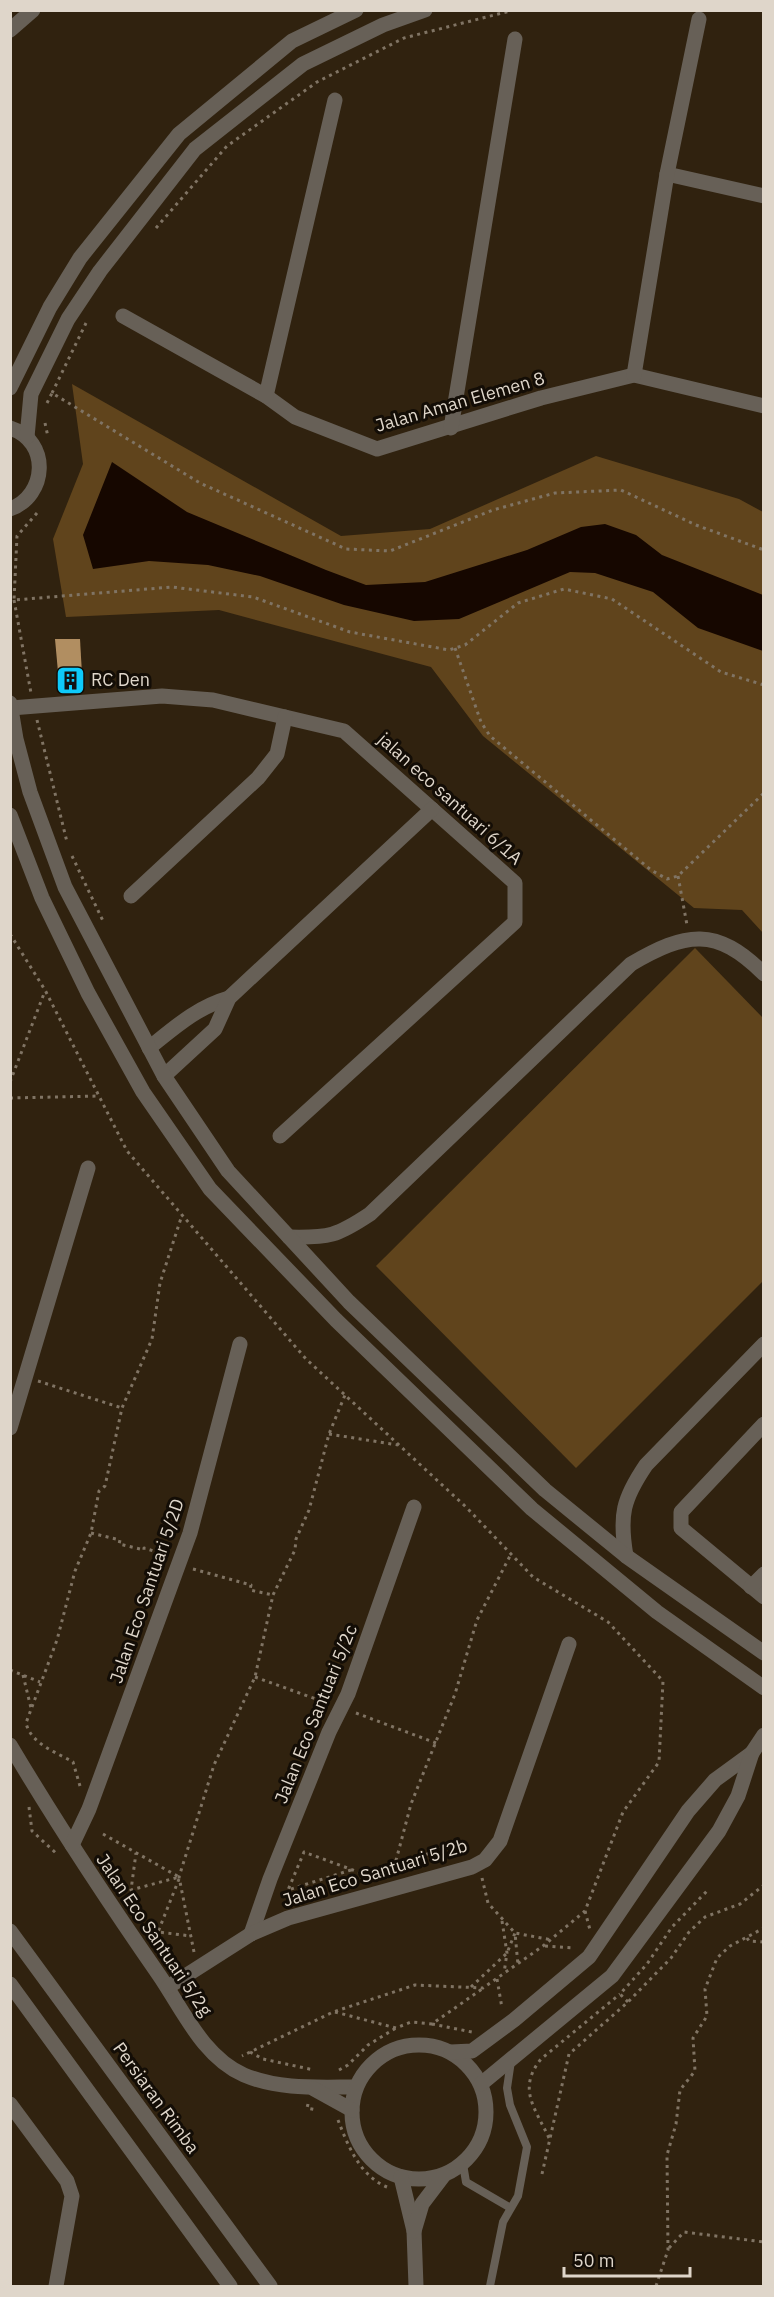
<svg xmlns="http://www.w3.org/2000/svg" width="774" height="2297" font-family="'IBM Plex Sans',sans-serif">
	<style>
		.green { fill: #60441c }
		.water { fill: #160700 }
		.building { fill: #b18e61 }
		.lines { fill: none; stroke-linecap: round; stroke-linejoin: round }
		.path { stroke: #807464; stroke-width: 3; stroke-dasharray: 3 4.5; stroke-linecap: butt }
		.service { stroke: #676057; stroke-width: 8 }
		.minor { stroke: #676057; stroke-width: 15 }
		.tertiary { stroke: #676057; stroke-width: 15 }
		.labels { text-anchor: middle; stroke-width: 6; stroke-linejoin: round; paint-order: stroke }
		.street-label { font-size: 18px; fill: #dfd6ca; stroke: #130d06 }
		.poi-label { font-size: 18px; fill: #dfd6ca; stroke: #130d06; text-anchor: start }
	</style>
	<rect width="100%" height="100%" fill="#30220f"/>
	<g class="green">
		<path d="M 72,384 L 341,536 L 430,529 L 596,456 L 739,499 L 763,512 L 763,933 L 742,910 L 694,908 L 483,736 L 431,667 L 219,610 L 66,617 L 53,539 L 83,464 Z"/>
		<path d="M 695,948 L 763,1018 L 763,1281 L 576,1468 L 376,1266 Z"/>
	</g>
	<path class="water" d="M 112,462 L 187,512 L 326,570 L 366,585 L 425,582 L 527,550 L 581,527 L 605,524 L 636,535 L 662,555 L 763,595 L 763,651 L 698,628 L 653,592 L 595,573 L 570,572 L 459,619 L 414,621 L 344,605 L 260,576 L 208,565 L 149,561 L 93,569 L 83,535 Z"/>
	<path class="building" d="M 55,639 L 80,639 L 83,692 L 60,694 Z"/>
	<g class="lines">
		<g class="path">
			<path d="M 156,228 L 227,146 L 317,82 L 404,38 L 514,10"/>
			<path d="M 52,393 L 86,323"/>
			<path d="M 47,403 L 52,393 L 200,483 L 346,549 L 390,551 L 493,510 L 555,493 L 621,490 L 696,525 L 764,550"/>
			<path d="M 45,423 L 48,437"/>
			<path d="M 37,513 L 17,536 L 14,600 L 172,587 L 253,597 L 350,632 L 449,650 L 465,645 L 518,603 L 564,589 L 612,599 L 721,672 L 764,685"/>
			<path d="M 14,600 L 31,693"/>
			<path d="M 455,648 L 481,722 L 490,736 L 651,870 L 667,879 L 678,876 L 764,793"/>
			<path d="M 37,720 L 67,842"/>
			<path d="M 72,856 L 104,923"/>
			<path d="M 678,876 L 687,925"/>
			<path d="M 10,934 L 45,990 L 127,1151 L 306,1359 L 466,1507 L 533,1577 L 608,1622 L 663,1681 L 659,1762 L 623,1812 L 585,1911 L 543,1946 L 483,1988 L 415,1985 L 333,2012 L 242,2056"/>
			<path d="M 10,1082 L 45,991"/>
			<path d="M 10,1098 L 98,1096"/>
			<path d="M 38,1381 L 122,1408"/>
			<path d="M 329,1434 L 398,1445"/>
			<path d="M 91,1533 L 120,1540 L 119,1544 L 144,1550 L 144,1548 L 166,1555"/>
			<path d="M 193,1569 L 251,1585 L 250,1590 L 273,1595"/>
			<path d="M 10,1670 L 40,1682"/>
			<path d="M 23,1675 L 31,1708"/>
			<path d="M 255,1677 L 327,1703"/>
			<path d="M 356,1713 L 436,1743"/>
			<path d="M 80,1786 L 73,1762 C 56,1752 31,1744 26,1723 L 57,1640 L 75,1571 L 91,1533 L 99,1491 L 105,1486 L 122,1408 L 152,1339 L 160,1283 L 182,1215"/>
			<path d="M 29,1807 L 32,1831 L 58,1855"/>
			<path d="M 103,1834 L 179,1877 L 131,1890 L 136,1853"/>
			<path d="M 394,1868 L 411,1804 L 455,1694 L 477,1620 L 511,1554"/>
			<path d="M 351,1870 L 288,1890 L 304,1852 L 372,1877"/>
			<path d="M 378,1875 L 446,1846 L 467,1852"/>
			<path d="M 482,1878 L 488,1903 L 515,1933 L 552,1940"/>
			<path d="M 179,1879 L 158,1932 L 191,1936"/>
			<path d="M 585,1911 L 590,1930"/>
			<path d="M 502,1921 L 507,1953 L 504,1973"/>
			<path d="M 747,1938 L 749,1941 L 764,1942"/>
			<path d="M 545,1946 L 574,1948"/>
			<path d="M 194,1952 L 179,1877 L 214,1765 L 255,1677 L 273,1595 L 295,1550 L 296,1539 L 309,1510 L 329,1434 L 345,1395"/>
			<path d="M 497,1979 L 502,2008"/>
			<path d="M 471,1987 L 507,1953 L 515,1933 L 518,1965"/>
			<path d="M 628,2002 L 620,1994 L 647,1964 L 672,1927 L 707,1891"/>
			<path d="M 335,2012 L 396,2028 L 411,2022 L 432,2024 L 482,1989"/>
			<path d="M 432,2024 L 472,2032"/>
			<path d="M 250,2052 L 263,2059 L 314,2070"/>
			<path d="M 339,2070 L 348,2065 L 368,2045 L 396,2028"/>
			<path d="M 308,2104 L 307,2108 L 317,2110"/>
			<path d="M 338,2120 C 348,2146 360,2176 387,2187"/>
			<path d="M 549,2138 C 535,2108 517,2089 541,2059 L 620,1994"/>
			<path d="M 542,2174 L 569,2054 L 628,2002 L 671,1958 L 689,1932 L 705,1917 L 740,1904 L 764,1885"/>
			<path d="M 669,2248 L 684,2232 L 764,2242"/>
			<path d="M 656,2286 L 668,2250 L 667,2155 L 676,2124 L 680,2090 L 695,2071 L 693,2038 L 707,2016 L 705,1989 L 717,1958 L 730,1946 L 764,1928"/>
		</g>
		<g class="service">
			<path d="M 463,2164 L 466,2182 L 509,2207"/>
			<path d="M 490,2286 L 503,2222 L 518,2196 L 527,2147 L 510,2105 L 507,2088 L 511,2061"/>
		</g>
		<g class="minor">
			<path d="M 10,30 L 33,10"/>
			<path d="M 667,174 L 764,196"/>
			<path d="M 123,316 L 266,396 L 295,417 L 377,449 L 541,398 L 634,375 L 764,406"/>
			<path d="M 634,375 L 667,174 L 699,19"/>
			<path d="M 266,396 L 335,100"/>
			<path d="M 451,428 L 515,39"/>
			<path d="M 11,708 L 162,696 L 213,700 L 344,731 L 515,883 L 515,922 L 280,1136"/>
			<path d="M 131,896 L 258,778 L 277,754 L 285,717"/>
			<path d="M 149,1048 C 174,1028 197,1007 229,998"/>
			<path d="M 164,1076 L 215,1029 L 229,998 L 432,809"/>
			<path d="M 289,1237 C 329,1238 337,1236 370,1214 L 631,964 C 686,932 716,926 764,974"/>
			<path d="M 764,1424 L 681,1512 L 681,1528 L 764,1597"/>
			<path d="M 10,1428 L 88,1168"/>
			<path d="M 626,1556 C 619,1515 623,1499 646,1465 L 764,1344"/>
			<path d="M 751,1587 L 764,1574"/>
			<path d="M 10,1745 C 57,1824 107,1900 159,1975 C 183,2010 203,2057 244,2075 C 279,2090 319,2087 356,2087"/>
			<path d="M 72,1845 L 89,1809 L 190,1533 L 240,1344"/>
			<path d="M 251,1934 L 270,1879 L 329,1732 L 348,1694 L 414,1507"/>
			<path d="M 168,1987 L 251,1934 L 288,1918 L 472,1867 L 485,1860 L 500,1841 L 569,1644"/>
			<circle cx="419" cy="2112" r="67"/>
			<path d="M 451,2052 L 472,2051 L 514,2020 L 589,1957 L 688,1811 L 715,1780 L 752,1753"/>
			<path d="M 481,2084 L 612,1976 L 719,1831 L 738,1796 L 752,1753 L 764,1735"/>
			<path d="M 314,2089 L 352,2110"/>
			<path d="M 10,2104 L 67,2181 L 72,2196 L 56,2286"/>
			<path d="M 401,2177 L 414,2231 L 416,2286"/>
			<path d="M 414,2231 L 422,2204 L 444,2175"/>
		</g>
		<g class="tertiary">
			<path d="M 10,388 L 50,307 L 80,258 L 179,134 L 292,41 L 356,10"/>
			<path d="M 10,428 C 51,441 47,496 10,509"/>
			<path d="M 27,437 L 31,394 L 68,319 L 100,271 L 195,149 L 303,64 L 383,25 L 425,10"/>
			<path d="M 10,703 L 16,739 L 30,792 L 65,887 L 164,1076 L 228,1171 L 349,1302 L 545,1490 L 626,1556 L 764,1653"/>
			<path d="M 10,815 L 42,898 L 88,993 L 143,1092 L 210,1189 L 336,1320 L 532,1509 L 657,1612 L 764,1688"/>
			<path d="M 10,1931 L 270,2286"/>
			<path d="M 10,1984 L 230,2286"/>
		</g>
	</g>
	<defs>
		<symbol id="building-square" viewBox="-11 -11 22 22"><rect x="-9" y="-9" width="18" height="18" rx="4" fill="#0ecafa" stroke="#130d06"/><path d="M-4-6H4V6H1V3H-1V6H-4ZM-2.5-4.3h1.7v1.8h-1.7ZM.8-4.3h1.7v1.8H.8ZM-2.5-1h1.7V.8h-1.7ZM.8-1h1.7V.8H.8Z" fill="#111"/></symbol>
	</defs>
	<g fill-rule="evenodd">
		<use href="#building-square" x="54" y="664" width="33" height="33"/>
	</g>
	<g class="labels">
		<g class="street-label">
			<text transform="translate(460 402) rotate(-16)" y="6">Jalan Aman Elemen 8</text>
			<text transform="translate(450 799) rotate(42)" y="6">jalan eco santuari 6/1A</text>
			<text transform="translate(147 1591) rotate(-71)" y="6">Jalan Eco Santuari 5/2D</text>
			<text transform="translate(316 1714) rotate(-68)" y="6">Jalan Eco Santuari 5/2c</text>
			<text transform="translate(375 1873) rotate(-17)" y="6">Jalan Eco Santuari 5/2b</text>
			<text transform="translate(154 1935) rotate(56)" y="6">Jalan Eco Santuari 5/2g</text>
			<text transform="translate(156 2098) rotate(54)" y="6">Persiaran Rimba</text>
		</g>
		<g class="poi-label">
			<text x="91" y="686">RC Den</text>
		</g>
	</g>
	<rect width="774" height="2297" fill="none" stroke="#dfd6ca" stroke-width="24"/>
	<path d="M564 2267v9h126v-9" fill="none" stroke="#dfd6ca" stroke-width="3"/>
	<text x="573" y="2267" font-size="18" fill="#dfd6ca" stroke="#130d06" stroke-width="4.5" paint-order="stroke">50 m</text>
</svg>
